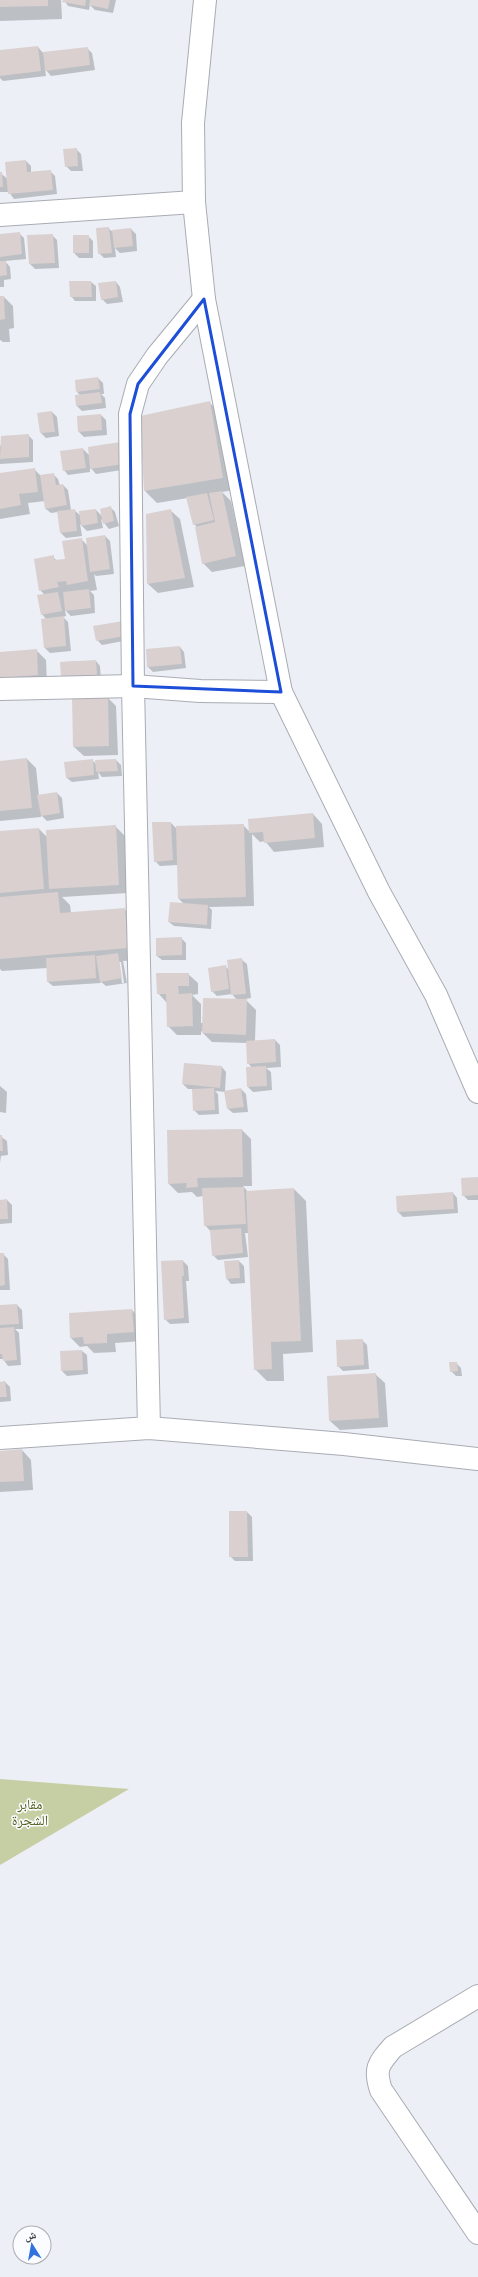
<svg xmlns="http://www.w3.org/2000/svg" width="478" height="2277" font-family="Inter,'Noto Naskh Arabic',sans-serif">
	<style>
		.green { fill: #c6cfa4 }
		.shadow { fill: #0003; fill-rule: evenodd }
		.building { fill: #d9d0cf }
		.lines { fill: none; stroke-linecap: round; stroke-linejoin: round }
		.street-casing { stroke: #a9acb3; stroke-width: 24 }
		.street { stroke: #fff; stroke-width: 22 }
		.marked { fill: none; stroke: #1d4ed8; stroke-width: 3; stroke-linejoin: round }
		.labels { text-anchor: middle; stroke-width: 3; stroke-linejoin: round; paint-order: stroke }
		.park-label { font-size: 14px; fill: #545e1b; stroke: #fbfcff }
	</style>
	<rect width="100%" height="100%" fill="#eceff6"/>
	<path class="green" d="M 0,1779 L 129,1789 L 0,1865 Z"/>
	<g class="shadow">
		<path d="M 0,0 L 61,0 L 62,19 L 0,21 Z"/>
		<path d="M 64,0 L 116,0 L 113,13 L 95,10 L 90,5 L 89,10 L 68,6 Z"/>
		<path d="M 38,47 L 43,53 L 87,48 L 92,53 L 95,70 L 51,76 L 45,69 L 46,76 L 3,81 L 0,78 L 0,51 Z"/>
		<path d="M 76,149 L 81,154 L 83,171 L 71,171 L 66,166 Z"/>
		<path d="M 26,161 L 31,166 L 31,173 L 50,171 L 55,176 L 57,194 L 14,199 L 9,192 L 0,192 L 0,173 L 8,179 Z"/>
		<path d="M 108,228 L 114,233 L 131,229 L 136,234 L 137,251 L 120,253 L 115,248 L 116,257 L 104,258 L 99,253 Z"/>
		<path d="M 19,233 L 24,238 L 26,259 L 5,261 L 10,267 L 11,279 L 4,280 L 4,287 L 0,287 L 0,235 Z"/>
		<path d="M 52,235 L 57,240 L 59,268 L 35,269 L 30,264 L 28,236 Z"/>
		<path d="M 88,236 L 93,241 L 93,258 L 79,258 L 74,253 Z"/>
		<path d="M 91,282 L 96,286 L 96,301 L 75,301 L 71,296 Z"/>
		<path d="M 116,282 L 120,287 L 123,302 L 107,304 L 102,299 Z"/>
		<path d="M 0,297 L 4,297 L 13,306 L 14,328 L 9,329 L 10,342 L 3,342 L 0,340 Z"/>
		<path d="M 98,378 L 103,383 L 104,394 L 101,394 L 105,398 L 106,408 L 82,411 L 77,406 L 76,396 L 81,396 L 77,392 Z"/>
		<path d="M 209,402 L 221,414 L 234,490 L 222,492 L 231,501 L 245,566 L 212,572 L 203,563 L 197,527 L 194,524 L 188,498 L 157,503 L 145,491 Z"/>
		<path d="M 52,412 L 57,417 L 59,436 L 46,438 L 41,433 Z"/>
		<path d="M 101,415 L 106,420 L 107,435 L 84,437 L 79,432 L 78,417 Z"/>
		<path d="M 28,435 L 33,440 L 33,462 L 0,464 L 0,445 L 2,447 Z"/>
		<path d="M 89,448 L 128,469 L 96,474 L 90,467 L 90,472 L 68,475 L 64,470 L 83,449 L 90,456 Z"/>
		<path d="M 34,469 L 41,476 L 53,474 L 58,479 L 60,486 L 63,485 L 68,490 L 71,510 L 74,510 L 81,516 L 96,510 L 102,516 L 111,508 L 115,512 L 119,526 L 109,529 L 101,519 L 103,528 L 87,531 L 80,524 L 82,536 L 66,538 L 61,533 L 58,512 L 51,513 L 46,509 L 45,501 L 28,503 L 30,514 L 0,519 L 0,474 Z"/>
		<path d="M 170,510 L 180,519 L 194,587 L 158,593 L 148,584 Z"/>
		<path d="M 105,536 L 110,541 L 114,574 L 96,576 L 94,574 L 97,590 L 90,591 L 94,595 L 95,613 L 71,616 L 65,610 L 66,616 L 63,617 L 68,622 L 71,651 L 50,653 L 45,648 L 42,619 L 46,619 L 42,614 L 45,595 L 40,590 L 53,557 L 57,561 L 66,560 L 81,539 L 88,546 Z"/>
		<path d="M 122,622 L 129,640 L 102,645 L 97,640 Z"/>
		<path d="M 180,647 L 184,652 L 186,668 L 153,672 L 148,667 L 147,650 Z"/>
		<path d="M 36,650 L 46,660 L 47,684 L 0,688 L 0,653 Z"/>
		<path d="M 96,661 L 100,666 L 101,679 L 67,681 L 61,662 Z"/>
		<path d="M 107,697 L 116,706 L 118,755 L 84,756 L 74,747 Z"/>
		<path d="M 27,759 L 36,768 L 39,796 L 57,793 L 62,798 L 64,818 L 47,821 L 41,815 L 41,817 L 0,821 L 0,762 Z"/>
		<path d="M 92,760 L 96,764 L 116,760 L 121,765 L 122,776 L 102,777 L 98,772 L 99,779 L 72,782 L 67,778 Z"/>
		<path d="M 313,814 L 322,824 L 324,847 L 274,852 L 265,841 L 260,842 L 252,834 L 254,906 L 209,907 L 212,910 L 211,929 L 174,926 L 169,922 L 184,904 L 179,899 L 178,865 L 160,866 L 155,861 L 171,823 L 177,829 L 243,825 L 250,832 Z"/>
		<path d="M 115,826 L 125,836 L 128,893 L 62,897 L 70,905 L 71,913 L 124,909 L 137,921 L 140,960 L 123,961 L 127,983 L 106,986 L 100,981 L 101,983 L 53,986 L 48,982 L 47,968 L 2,971 L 0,969 L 0,832 L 39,829 L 47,837 ZM 119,962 L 121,962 L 124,983 L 122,983 Z"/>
		<path d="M 181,938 L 186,943 L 186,960 L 162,960 L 157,956 Z"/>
		<path d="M 242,960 L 247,964 L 251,998 L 245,999 L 256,1010 L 255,1041 L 275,1040 L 280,1045 L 281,1067 L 266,1068 L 271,1072 L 272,1090 L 253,1092 L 248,1087 L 252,1068 L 248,1063 L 247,1043 L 212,1042 L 201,1031 L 201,1035 L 177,1035 L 168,1026 L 167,1003 L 158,993 L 188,974 L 198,983 L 198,994 L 192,995 L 201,1004 L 201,1023 L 203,1023 L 237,1000 L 232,994 L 217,996 L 212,991 L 225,966 L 229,970 Z"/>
		<path d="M 222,1067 L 226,1072 L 225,1092 L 241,1089 L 246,1094 L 248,1112 L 233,1113 L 228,1109 L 226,1092 L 215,1091 L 218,1094 L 219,1114 L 199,1115 L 194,1110 L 193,1089 L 188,1089 L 183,1084 Z"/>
		<path d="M 0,1086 L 7,1092 L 6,1113 L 0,1112 Z"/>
		<path d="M 242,1130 L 251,1139 L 252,1186 L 243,1186 L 248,1192 L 294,1189 L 306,1201 L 313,1352 L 283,1354 L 284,1381 L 267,1381 L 255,1369 L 249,1233 L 245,1233 L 248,1257 L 218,1260 L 213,1255 L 211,1232 L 205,1225 L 203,1196 L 197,1197 L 192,1192 L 178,1193 L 169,1184 Z"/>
		<path d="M 0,1136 L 7,1141 L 8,1155 L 1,1156 L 0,1163 Z"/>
		<path d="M 478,1178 L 478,1200 L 468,1200 L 463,1195 Z"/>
		<path d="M 453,1193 L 457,1198 L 458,1213 L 403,1217 L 398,1212 Z"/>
		<path d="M 7,1200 L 12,1205 L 12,1223 L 0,1224 L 0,1201 Z"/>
		<path d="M 0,1254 L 3,1254 L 8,1259 L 10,1290 L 0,1290 Z"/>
		<path d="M 183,1261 L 188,1266 L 189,1281 L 186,1281 L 189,1323 L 170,1324 L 165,1319 Z"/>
		<path d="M 239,1261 L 244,1266 L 245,1283 L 231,1284 L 227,1279 Z"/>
		<path d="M 17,1305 L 22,1310 L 23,1329 L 15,1329 L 19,1333 L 21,1365 L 8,1366 L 3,1359 L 0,1359 L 0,1306 Z"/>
		<path d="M 132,1310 L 141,1320 L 142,1341 L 115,1343 L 116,1352 L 94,1353 L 87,1346 L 80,1347 L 71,1338 Z"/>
		<path d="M 362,1340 L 367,1345 L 369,1369 L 343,1371 L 338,1366 Z"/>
		<path d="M 82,1351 L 87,1355 L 88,1374 L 67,1376 L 62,1371 Z"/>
		<path d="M 456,1363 L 461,1368 L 462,1376 L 456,1376 L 451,1371 Z"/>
		<path d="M 375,1374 L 385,1383 L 388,1427 L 340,1430 L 330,1421 L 328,1377 Z"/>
		<path d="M 5,1382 L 10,1387 L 11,1401 L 0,1402 L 0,1383 Z"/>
		<path d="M 22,1450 L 31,1460 L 33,1490 L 0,1492 L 0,1452 Z"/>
		<path d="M 247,1512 L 252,1517 L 253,1561 L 235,1561 L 230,1556 Z"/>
	</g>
	<g class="building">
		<path d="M 0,0 L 48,0 L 48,6 L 0,7 Z"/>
		<path d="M 63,0 L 86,0 L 85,6 L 62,2 Z"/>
		<path d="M 90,0 L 110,0 L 108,9 L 89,5 Z"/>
		<path d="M 38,46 L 41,71 L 0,76 L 0,50 Z"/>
		<path d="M 88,47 L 90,65 L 45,71 L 43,52 Z"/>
		<path d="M 77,148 L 78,166 L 65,167 L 63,149 Z"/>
		<path d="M 26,160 L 27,172 L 51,170 L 53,190 L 8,194 L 5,162 Z"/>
		<path d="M 0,172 L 2,172 L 3,187 L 0,187 Z"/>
		<path d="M 109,227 L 112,253 L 98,254 L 96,228 Z"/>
		<path d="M 131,228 L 133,246 L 114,248 L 112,230 Z"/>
		<path d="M 20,232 L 22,254 L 0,257 L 0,234 Z"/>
		<path d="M 53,234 L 55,263 L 29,264 L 27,235 Z"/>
		<rect x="73" y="235" width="16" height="18"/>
		<path d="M 0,261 L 6,261 L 7,275 L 0,276 Z"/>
		<path d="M 69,281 L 91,281 L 92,297 L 70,297 Z"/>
		<path d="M 116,281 L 118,297 L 101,300 L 98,283 Z"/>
		<path d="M 0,296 L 4,296 L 5,319 L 0,320 Z"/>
		<path d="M 98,377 L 100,389 L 76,392 L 75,380 Z"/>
		<path d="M 100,392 L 102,403 L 76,406 L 75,395 Z"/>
		<path d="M 210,401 L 223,478 L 144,491 L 140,416 Z"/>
		<path d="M 52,411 L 55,432 L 40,433 L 37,413 Z"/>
		<path d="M 101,414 L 102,430 L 78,432 L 77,416 Z"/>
		<path d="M 29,434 L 29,457 L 0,459 L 1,436 Z"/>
		<path d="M 120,442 L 124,464 L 90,469 L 88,447 Z"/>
		<path d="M 83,448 L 86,468 L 63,471 L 60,451 Z"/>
		<path d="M 35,468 L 38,492 L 19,494 L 21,505 L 0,509 L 0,473 Z"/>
		<path d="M 54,473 L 56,485 L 63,484 L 67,505 L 45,509 L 40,475 Z"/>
		<path d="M 222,491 L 236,556 L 202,564 L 195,527 L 215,522 L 209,493 Z"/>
		<path d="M 207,493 L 214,520 L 193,525 L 186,497 Z"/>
		<path d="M 111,506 L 114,521 L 103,524 L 100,509 Z"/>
		<path d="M 75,509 L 77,531 L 60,533 L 57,511 Z"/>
		<path d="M 96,509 L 98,523 L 81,526 L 79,511 Z"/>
		<path d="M 171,509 L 185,578 L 147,584 L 146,514 Z"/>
		<path d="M 105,535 L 110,569 L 90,572 L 86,538 Z"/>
		<path d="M 82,538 L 88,581 L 67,585 L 66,581 L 57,582 L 59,587 L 39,591 L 34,559 L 54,555 L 54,560 L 65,559 L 62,541 Z"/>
		<path d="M 89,589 L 91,608 L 65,611 L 63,592 Z"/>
		<path d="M 58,592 L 62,611 L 41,615 L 37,595 Z"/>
		<path d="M 64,616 L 66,646 L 44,648 L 41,619 Z"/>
		<path d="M 123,621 L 125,636 L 96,641 L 93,626 Z"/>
		<path d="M 180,646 L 182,664 L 147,667 L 146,649 Z"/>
		<path d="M 37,649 L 38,675 L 0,678 L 0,652 Z"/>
		<path d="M 96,660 L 97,675 L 61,677 L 60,662 Z"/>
		<path d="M 72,696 L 108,696 L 109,746 L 73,747 Z"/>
		<path d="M 27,758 L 32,808 L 0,811 L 0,761 Z"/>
		<path d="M 93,759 L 94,775 L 66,778 L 64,762 Z"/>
		<path d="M 116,759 L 118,771 L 96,772 L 95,760 Z"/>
		<path d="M 57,792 L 60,813 L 41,816 L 37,795 Z"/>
		<path d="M 313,813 L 315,838 L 264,843 L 263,832 L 249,833 L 248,819 Z"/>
		<path d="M 152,822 L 171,822 L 173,860 L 154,862 Z"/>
		<path d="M 244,824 L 246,897 L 178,899 L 176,826 Z"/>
		<path d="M 116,825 L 119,885 L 49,889 L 46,830 Z"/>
		<path d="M 39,828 L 44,889 L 0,893 L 0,831 Z"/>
		<path d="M 58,892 L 60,913 L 125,908 L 128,948 L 0,959 L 0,897 Z"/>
		<path d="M 170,902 L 208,905 L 207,925 L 168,922 Z"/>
		<path d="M 182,937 L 182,955 L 156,956 L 156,938 Z"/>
		<path d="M 118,953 L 122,978 L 100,982 L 96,956 Z"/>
		<path d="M 95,955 L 96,978 L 47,982 L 46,958 Z"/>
		<path d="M 242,958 L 246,994 L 231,995 L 227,960 Z"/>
		<path d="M 226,965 L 229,989 L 211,992 L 208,968 Z"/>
		<path d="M 156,973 L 189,973 L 189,986 L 178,986 L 179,994 L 192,993 L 193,1026 L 167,1027 L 166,994 L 157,994 Z"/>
		<path d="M 203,998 L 247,999 L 246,1035 L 202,1033 Z"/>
		<path d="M 275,1039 L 276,1062 L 247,1064 L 246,1041 Z"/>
		<path d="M 184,1063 L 222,1066 L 220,1088 L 182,1084 Z"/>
		<path d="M 266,1066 L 267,1086 L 247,1087 L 246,1067 Z"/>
		<path d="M 214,1088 L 215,1110 L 193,1111 L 192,1089 Z"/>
		<path d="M 241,1088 L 244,1107 L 227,1109 L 224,1091 Z"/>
		<path d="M 242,1129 L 243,1177 L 197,1178 L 198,1187 L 186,1188 L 187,1183 L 168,1184 L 167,1130 Z"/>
		<path d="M 0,1135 L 2,1135 L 3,1151 L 0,1151 Z"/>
		<path d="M 478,1177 L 478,1195 L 462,1196 L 461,1178 Z"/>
		<path d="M 244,1187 L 246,1224 L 204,1226 L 202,1188 Z"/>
		<path d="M 294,1188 L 301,1341 L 271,1342 L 272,1369 L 254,1370 L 246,1191 Z"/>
		<path d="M 453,1192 L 454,1209 L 397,1212 L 396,1196 Z"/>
		<path d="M 7,1199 L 8,1219 L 0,1219 L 0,1200 Z"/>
		<path d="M 241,1228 L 243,1253 L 212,1256 L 210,1230 Z"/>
		<path d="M 0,1253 L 4,1253 L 5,1285 L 0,1286 Z"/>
		<path d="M 183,1260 L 184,1276 L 182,1276 L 184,1318 L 164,1320 L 161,1261 Z"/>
		<path d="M 239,1260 L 240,1278 L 226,1279 L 224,1261 Z"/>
		<path d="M 17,1304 L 19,1324 L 0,1325 L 0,1305 Z"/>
		<path d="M 132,1309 L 134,1332 L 107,1334 L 107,1343 L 84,1344 L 83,1337 L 70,1338 L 69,1313 Z"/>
		<path d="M 14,1327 L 17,1360 L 3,1361 L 2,1354 L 0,1354 L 0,1328 Z"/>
		<path d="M 363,1339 L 364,1365 L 337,1367 L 336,1340 Z"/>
		<path d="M 82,1350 L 83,1370 L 61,1371 L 60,1351 Z"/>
		<path d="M 449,1362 L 457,1362 L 458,1371 L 450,1372 Z"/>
		<path d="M 376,1373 L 379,1418 L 329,1421 L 327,1376 Z"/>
		<path d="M 5,1381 L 7,1397 L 0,1397 L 0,1382 Z"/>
		<path d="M 22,1449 L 24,1481 L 0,1482 L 0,1451 Z"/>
		<path d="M 229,1511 L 247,1511 L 248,1557 L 229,1557 Z"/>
	</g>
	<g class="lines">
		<defs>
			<g id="street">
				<path d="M 205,0 L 193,123 L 194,202 L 204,299 L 281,692 L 379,892 L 436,995 L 478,1092"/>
				<path d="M 0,215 L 194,202"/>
				<path d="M 0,689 L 133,686 L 200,691 L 281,692"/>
				<path d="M 149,1428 L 133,686 L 130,414 L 138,384 L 157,356 L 204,299"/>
				<path d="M 0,1438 L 149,1428 L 344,1444 L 478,1459"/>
				<path d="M 478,1996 L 393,2047 C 378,2064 374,2069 381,2090 L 478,2233"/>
			</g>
		</defs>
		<use href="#street" class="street-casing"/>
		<use href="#street" class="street"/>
	</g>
	<path class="marked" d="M 204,299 L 281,692 L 133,686 L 130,414 L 138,384 Z"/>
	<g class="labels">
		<g class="park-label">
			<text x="30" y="1809">مقابر<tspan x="30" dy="16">الشجرة</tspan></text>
		</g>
	</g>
	<g transform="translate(32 2245) rotate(349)"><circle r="19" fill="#fbfcff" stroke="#aeafb2"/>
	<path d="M0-3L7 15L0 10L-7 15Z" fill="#3073e0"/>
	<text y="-6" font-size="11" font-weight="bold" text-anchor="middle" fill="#3b3c3f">ش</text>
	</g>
</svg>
